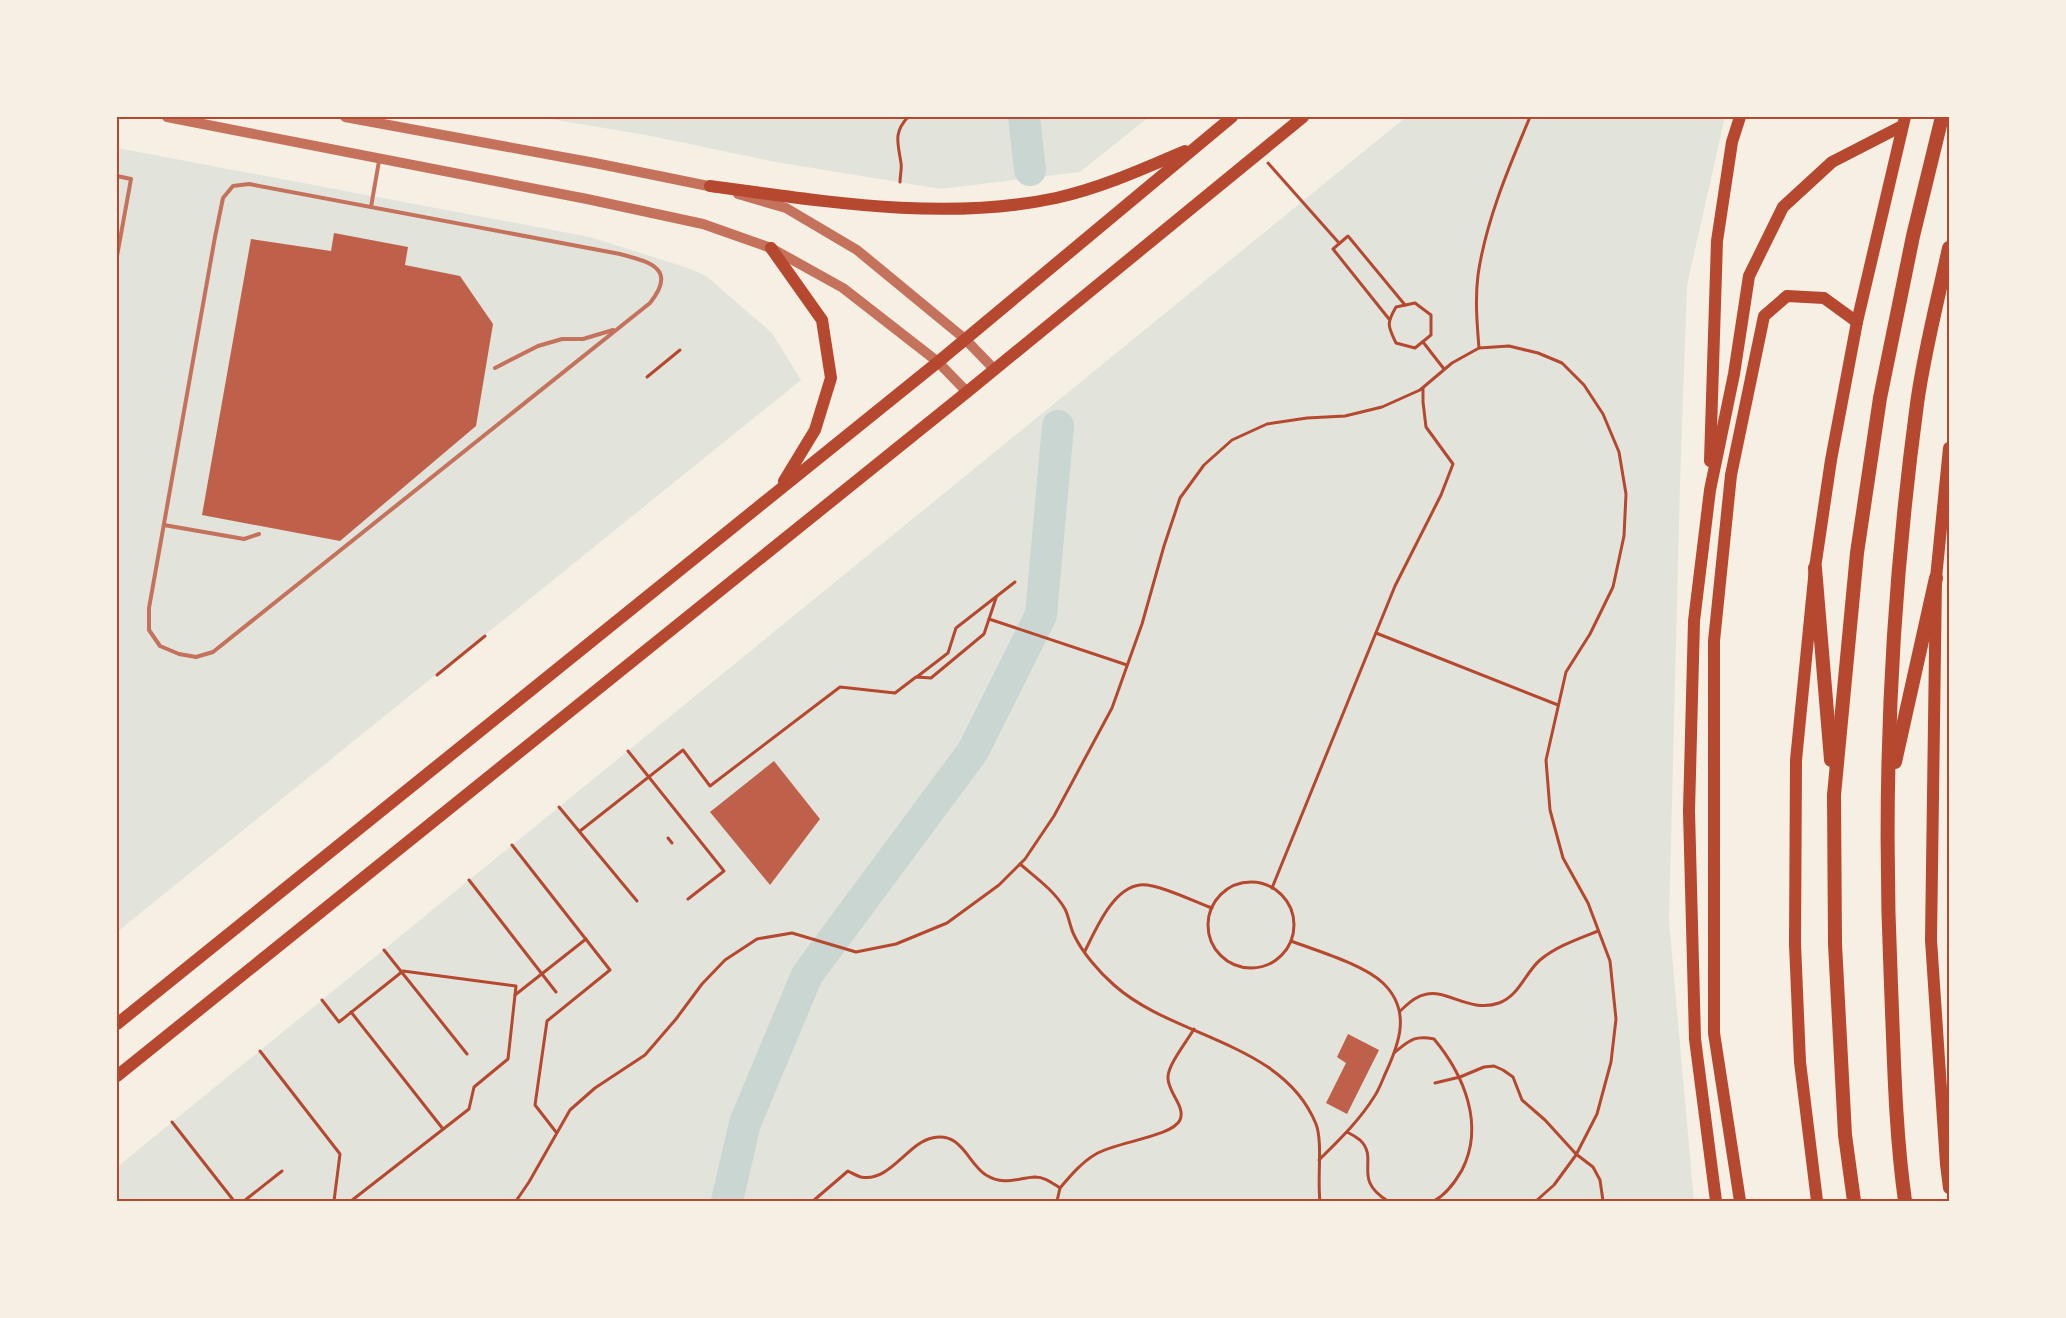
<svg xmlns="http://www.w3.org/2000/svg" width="2066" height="1318" font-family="Bitter,serif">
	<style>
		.green { fill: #e2e4dc }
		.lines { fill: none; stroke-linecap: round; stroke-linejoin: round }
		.river { stroke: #c9d6d2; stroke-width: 32 }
		.building { fill: #bf614a }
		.path { stroke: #b5482f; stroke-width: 3 }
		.service { stroke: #c5725c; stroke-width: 4 }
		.tertiary { stroke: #c5725c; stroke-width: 10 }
		.secondary { stroke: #b5482f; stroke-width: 12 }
		.primary { stroke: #b5482f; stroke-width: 12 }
		.trunk { stroke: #b5482f; stroke-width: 14 }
		.neatline { fill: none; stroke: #b5482f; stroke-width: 2 }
	</style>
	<rect width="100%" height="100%" fill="#f6efe4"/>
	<g class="green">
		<path d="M 539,117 L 1149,117 L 1080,172 L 941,189 L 776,162 L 651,136 Z"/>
		<path d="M 1406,117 L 1725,117 L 1687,285 L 1680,484 L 1669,921 L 1694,1201 L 117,1201 L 117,1167 Z"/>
		<path d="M 117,148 L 590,237 L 688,268 L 706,276 L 772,333 L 801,380 L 117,932 Z"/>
	</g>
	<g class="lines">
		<g class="river">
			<path d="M 1024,117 L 1030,170"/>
			<path d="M 727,1201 L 745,1123 L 807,975 L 973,751 L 1041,615 L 1058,426"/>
		</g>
	</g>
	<g class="building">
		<path d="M 334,233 L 408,247 L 405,265 L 460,276 L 493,324 L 476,426 L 340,541 L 202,515 L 251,239 L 331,251 Z"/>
		<path d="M 774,761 L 820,819 L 770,885 L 710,812 Z"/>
		<path d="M 1348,1034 L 1379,1050 L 1347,1114 L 1326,1103 L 1346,1063 L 1337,1057 Z"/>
	</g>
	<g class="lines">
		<g class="path">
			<path d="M 1268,163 L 1339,243"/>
			<path d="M 900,182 C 900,176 902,169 901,163 C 898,143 893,133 908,117"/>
			<path d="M 1415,303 L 1431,315 L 1431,335 L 1415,348 L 1396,343 C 1388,326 1386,324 1396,307 Z"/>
			<path d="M 1389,319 L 1333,249 L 1348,236 L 1405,305"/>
			<path d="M 1423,342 L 1444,369"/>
			<path d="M 1479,348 C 1477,324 1475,299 1478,275 C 1486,220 1509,167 1530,117"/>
			<path d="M 647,377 L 680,350"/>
			<path d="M 989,619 L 996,598"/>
			<path d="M 1376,633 L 1558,705"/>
			<path d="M 437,675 L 485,636"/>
			<path d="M 918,676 L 948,653 L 956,628 L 1015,582"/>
			<path d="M 628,751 L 724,871 L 688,899"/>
			<path d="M 559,807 L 637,901"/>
			<path d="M 580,831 L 683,750 L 710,786 L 840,687 L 895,693 L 916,677 L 931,678 L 984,634 L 989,619 L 1127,665"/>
			<path d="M 668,838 L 672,843"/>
			<path d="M 512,845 L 610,970 L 547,1021 L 535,1105 L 556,1132"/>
			<path d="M 1020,864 C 1035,877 1055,891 1065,909 C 1069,917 1070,927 1074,935 C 1082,952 1099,972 1114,985 C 1173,1038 1283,1042 1316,1124 C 1323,1142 1317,1180 1320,1201"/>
			<path d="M 469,880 L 556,992"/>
			<circle cx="1251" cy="925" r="43"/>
			<path d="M 1272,888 L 1395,586 L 1441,495 L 1453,464 L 1426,427 L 1423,402 L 1423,388"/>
			<path d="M 1291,941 C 1317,951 1363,964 1383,983 C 1411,1010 1400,1042 1386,1072 C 1382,1081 1379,1090 1374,1097 C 1359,1121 1339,1140 1319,1160"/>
			<path d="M 384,950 L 467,1054"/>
			<path d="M 1085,951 C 1096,929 1113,888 1140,885 C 1157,883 1195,902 1212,908"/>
			<path d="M 515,995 L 586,939"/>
			<path d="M 322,1000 L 339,1022 L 403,971 L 516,986 L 508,1059 L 474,1087 L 469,1109 L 351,1201"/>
			<path d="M 1400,1011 C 1408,1004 1415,996 1427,994 C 1448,990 1471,1013 1499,1003 C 1519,996 1525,973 1540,960 C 1557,946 1578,939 1598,931"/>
			<path d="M 351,1012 L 443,1129"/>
			<path d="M 260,1051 L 340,1154 L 334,1201"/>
			<path d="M 1395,1052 C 1410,1040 1415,1035 1434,1039 C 1464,1075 1485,1125 1462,1170 C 1455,1182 1447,1194 1434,1201"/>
			<path d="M 1435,1083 L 1460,1077 L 1484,1067 L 1494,1066 L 1503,1070 L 1513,1077 L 1522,1100 L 1545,1120 L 1576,1154 L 1593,1167 L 1600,1180 L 1603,1201"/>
			<path d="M 172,1122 L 234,1201"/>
			<path d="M 1347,1132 C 1351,1134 1356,1137 1360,1140 C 1380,1159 1351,1179 1388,1201"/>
			<path d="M 244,1201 L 282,1171"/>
			<path d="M 516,1201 L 529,1182 L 570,1110 L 595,1088 L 645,1055 L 676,1019 L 702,984 L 725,960 L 757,939 L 792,933 L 856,952 L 896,944 L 947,923 L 999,885 L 1025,859 L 1054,816 L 1112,708 L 1142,624 L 1164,546 L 1180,498 L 1204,465 L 1232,440 L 1267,424 L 1307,418 L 1345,416 L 1382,407 L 1420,390 L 1452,363 L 1479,348 L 1509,346 L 1538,353 L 1562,363 L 1584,385 L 1603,414 L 1619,452 L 1626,494 L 1624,536 L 1613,587 L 1590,634 L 1566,672 L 1546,760 L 1550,810 L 1563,858 L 1588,903 L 1610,961 L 1616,1019 L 1611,1062 L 1597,1114 L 1576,1155 L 1554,1185 L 1536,1201"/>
			<path d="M 813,1201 L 848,1171 C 852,1173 857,1176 861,1177 C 889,1183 908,1143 932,1138 C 962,1131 968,1164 986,1175 C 1004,1186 1017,1178 1035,1177 C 1045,1177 1052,1183 1060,1188 C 1071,1175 1082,1162 1096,1154 C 1115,1142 1172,1137 1180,1120 C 1186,1106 1167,1092 1168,1077 C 1168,1065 1187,1041 1194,1029"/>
			<path d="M 1057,1201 L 1060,1188"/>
		</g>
		<g class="service">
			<path d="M 117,176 L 131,179 L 117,256"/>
			<path d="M 249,184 L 620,254 C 649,262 678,268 650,303 L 213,652 L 196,657 L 179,654 L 160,646 L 149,630 L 149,608 L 215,237 L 223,198 L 233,186 Z"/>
			<path d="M 371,207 L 379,161"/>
			<path d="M 495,368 L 538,346 L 562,339 L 583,339 L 613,330"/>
			<path d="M 164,525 L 244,539 L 259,534"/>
		</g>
		<g class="tertiary">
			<path d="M 167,117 L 587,199 L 703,224 L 771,248 L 843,288 L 938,362 L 967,392"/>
			<path d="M 345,117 L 595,163 L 718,188"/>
			<path d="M 738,194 L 786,208 L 857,250 L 965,339 L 995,370"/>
		</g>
		<g class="secondary">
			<path d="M 710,186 C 823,201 943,222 1056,198 C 1101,188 1143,169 1185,151"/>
			<path d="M 771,248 L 822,320 L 831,378 L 815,430 L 784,481"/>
			<path d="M 117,1024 L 938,362 L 1232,117"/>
			<path d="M 117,1076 L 967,392 L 1303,117"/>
		</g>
		<g class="primary">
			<path d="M 1949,448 L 1936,578 L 1931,940 L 1946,1164 L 1949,1188"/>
			<path d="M 1710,461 L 1717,241 L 1732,142 L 1740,117"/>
			<path d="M 1716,1201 L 1695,1039 L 1689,811 L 1694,621 L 1710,490 L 1734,374 L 1749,276 L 1783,207 L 1832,162 L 1902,126"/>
			<path d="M 1740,1201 L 1714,1033 L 1714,641 L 1731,475 L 1764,316 L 1787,296 L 1824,298 L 1857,322"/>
			<path d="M 1817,1201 L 1800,1062 L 1795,944 L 1796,760 L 1815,568 L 1831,460 L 1857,322 L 1905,117"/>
		</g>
		<g class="trunk">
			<path d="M 1815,568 L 1831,760"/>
			<path d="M 1895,762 L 1936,578"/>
			<path d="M 1854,1201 L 1845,1135 L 1835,944 L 1834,795 L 1857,553 L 1880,398 L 1913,236 L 1942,117"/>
			<path d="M 1905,1201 C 1895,1129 1894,1057 1891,985 C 1882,791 1891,596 1917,404 C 1924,352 1938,299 1949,248"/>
		</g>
	</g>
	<rect width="2066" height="1318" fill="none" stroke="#f6efe4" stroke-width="237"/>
	<rect x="118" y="118" width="1830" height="1082" class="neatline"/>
</svg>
